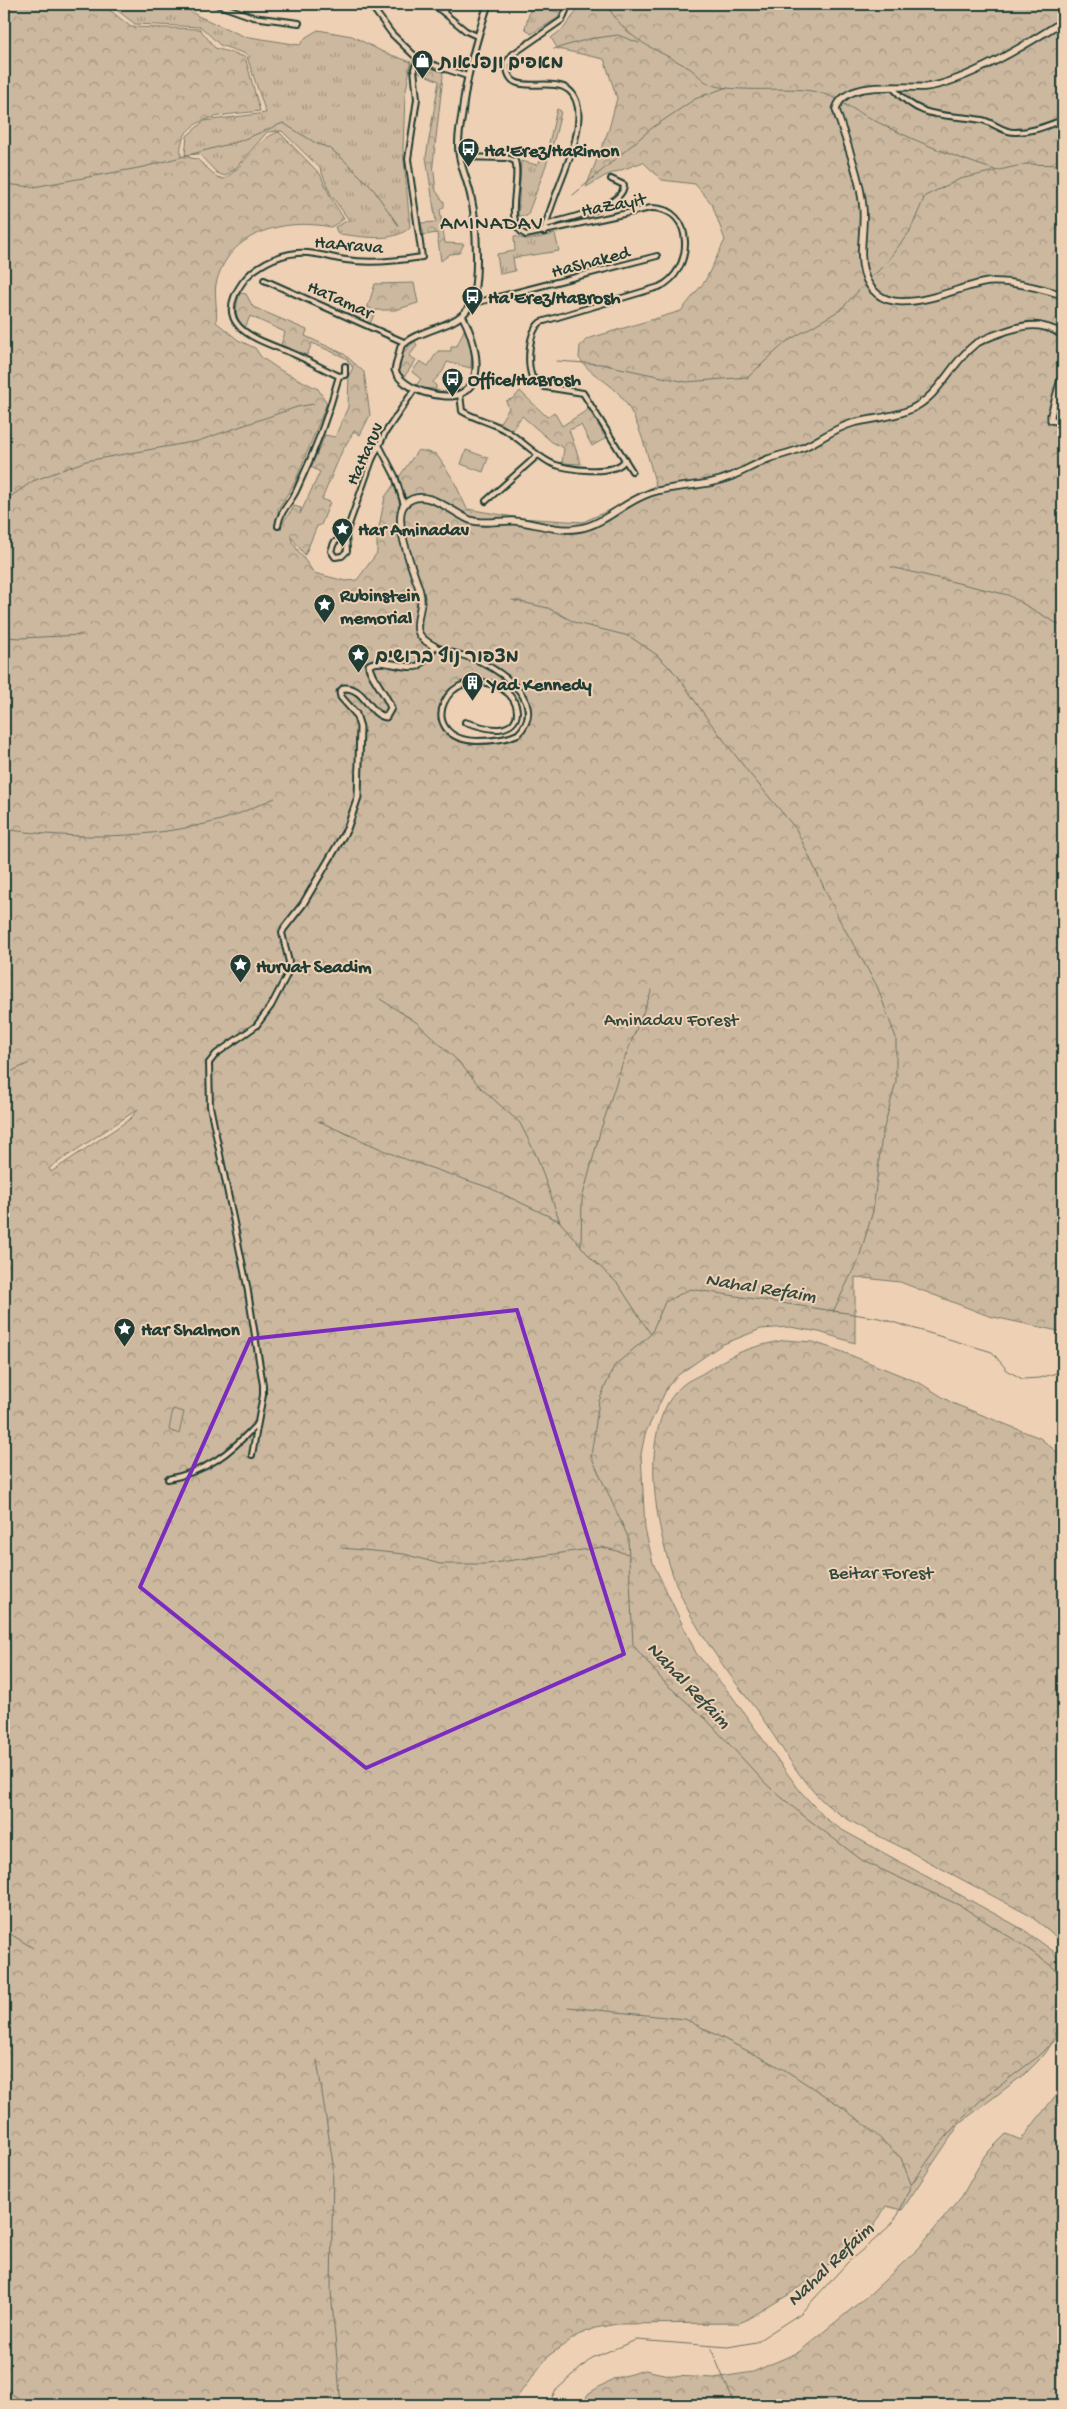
<svg xmlns="http://www.w3.org/2000/svg" width="1067" height="2409" font-family="'Gochi Hand','Playpen Sans Hebrew',sans-serif">
	<style>
		.grass { fill: url(#grass-tufts); stroke: #767a6a }
		.forest { fill: url(#forest-crowns); stroke: #767a6a; fill-rule: evenodd }
		.park { fill: #ccb89f; stroke: #767a6a }
		.lines { fill: none; stroke-linecap: round; stroke-linejoin: round }
		.stream { stroke: #6a7263; stroke-width: 1 }
		.minor-casing { stroke: #1f3d34; stroke-width: 8 }
		.tertiary-casing { stroke: #1f3d34; stroke-width: 9 }
		.secondary-casing { stroke: #1f3d34; stroke-width: 9 }
		.minor { stroke: #eed0b4; stroke-width: 4 }
		.tertiary { stroke: #eed0b4; stroke-width: 5 }
		.secondary { stroke: #eed0b4; stroke-width: 5.5 }
		.marked { fill: none; stroke: #7b2cbf; stroke-width: 4; stroke-linejoin: round }
		.labels { text-anchor: middle; stroke-width: 4; stroke-linejoin: round; paint-order: stroke }
		.poi-label { font-size: 19px; font-weight: bold; fill: #1f3d34; stroke: #eed0b4; text-anchor: start }
		.street-label { font-size: 19px; fill: #1f3d34; stroke: #eed0b4 }
		.park-label { font-size: 19px; fill: #30493f; stroke: #eed0b4 }
		.water-label { font-size: 20px; font-style: italic; fill: #324a40; stroke: #eed0b4 }
		.quarter-label { font-size: 21px; letter-spacing: 1px; fill: #1f3d34; stroke: #eed0b4 }
	</style>
	<defs>
		<pattern id="grass-tufts" width="24" height="20" patternUnits="userSpaceOnUse" patternTransform="scale(1.25)"><rect width="24" height="20" fill="#ccb89f"/><path d="M3 7l-1-3M5 7V3M7 7l1-3M15 17l-1-3M17 17v-4M19 17l1-3" fill="none" stroke="#a59782"/></pattern>
		<pattern id="forest-crowns" width="20" height="18" patternUnits="userSpaceOnUse" patternTransform="scale(1.25)"><rect width="20" height="18" fill="#ccb89f"/><path d="M2 6a3 3 0 1 1 6 0M12 15a3 3 0 1 1 6 0" fill="none" stroke="#a59782"/></pattern>
	</defs>
	<rect width="100%" height="100%" fill="#eed0b4"/>
	<filter id="ink" filterUnits="userSpaceOnUse"><feTurbulence type="fractalNoise" baseFrequency=".02" numOctaves="2"/><feDisplacementMap in="SourceGraphic" scale="10" xChannelSelector="R" yChannelSelector="G"/><feConvolveMatrix kernelMatrix="1 2 1 2 8 2 1 2 1" color-interpolation-filters="sRGB"/></filter>
	<g filter="url(#ink)">
		<g class="grass">
			<path d="M 109,4 L 179,4 L 198,16 L 243,36 L 300,45 L 306,37 L 318,30 L 352,36 L 383,52 L 411,62 L 405,96 L 403,149 L 410,227 C 393,244 361,236 338,234 L 335,227 L 349,220 L 331,195 L 320,168 L 282,131 L 267,132 L 234,170 L 225,176 L 217,173 L 199,154 L 185,155 L 187,136 L 204,121 L 266,113 L 246,54 L 220,45 L 201,27 L 135,24 Z"/>
			<path d="M 532,4 L 561,13 L 558,18 L 531,34 L 525,28 Z"/>
			<path d="M 557,109 L 561,111 C 554,147 540,182 527,216 L 518,216 L 521,161 L 537,165 L 547,152 Z"/>
			<path d="M 555,234 L 559,251 L 513,258 L 515,271 L 500,274 L 497,254 L 515,251 L 514,236 L 528,240 Z"/>
		</g>
		<g class="forest">
			<path d="M 4,4 L 102,4 L 131,27 L 200,29 L 215,48 L 245,57 L 260,111 C 232,115 176,113 181,156 L 197,159 L 217,177 L 224,179 C 245,167 255,139 279,132 L 320,174 L 331,198 L 344,219 L 331,227 C 285,218 228,231 216,284 C 214,297 218,310 216,322 L 238,340 L 255,348 L 261,357 L 280,370 L 318,389 L 327,403 L 295,482 L 278,509 L 278,523 L 282,524 L 294,506 L 301,508 L 300,514 L 320,472 L 311,467 L 325,435 L 335,437 L 348,407 L 349,375 L 353,368 L 346,358 L 312,343 L 307,355 L 281,345 L 285,332 L 250,316 L 245,328 C 233,318 236,306 240,293 L 246,294 L 253,307 L 307,330 L 305,336 L 344,354 L 364,372 L 370,415 L 360,435 L 354,431 L 342,451 L 322,499 L 330,502 L 321,525 L 317,526 L 305,555 L 291,537 L 292,542 L 314,573 L 345,581 L 357,580 L 377,553 L 377,537 L 385,497 L 418,450 L 436,454 L 453,479 L 467,509 L 520,518 L 583,522 L 625,503 L 656,485 C 647,455 638,410 614,389 C 600,376 591,375 579,358 L 580,346 L 587,339 L 681,311 L 705,281 L 725,240 L 712,204 L 695,184 L 662,180 L 643,162 L 605,176 L 586,187 L 609,129 L 617,98 L 604,59 L 558,49 L 551,38 L 564,28 L 582,4 L 1063,4 L 1063,1332 L 989,1316 L 900,1282 L 855,1277 L 855,1343 L 819,1332 L 790,1327 L 761,1329 L 721,1345 L 678,1375 L 668,1386 L 645,1434 L 641,1454 L 645,1529 L 653,1563 L 696,1653 L 731,1695 L 800,1791 L 826,1819 L 842,1830 L 1024,1930 L 1053,1951 L 1063,1967 L 1063,2017 L 1057,2036 L 1044,2055 L 1026,2073 L 960,2123 L 902,2210 L 886,2206 L 873,2228 L 847,2246 L 822,2271 L 788,2295 L 746,2320 L 739,2323 L 617,2324 L 595,2328 L 578,2335 L 548,2356 L 511,2405 L 4,2405 ZM 475,677 C 496,679 527,687 524,714 C 524,719 522,725 519,728 C 503,744 467,740 449,730 C 445,728 441,723 438,720 C 439,693 450,684 475,677 ZM 138,1109 L 130,1119 L 51,1172 L 49,1168 Z"/>
			<path d="M 423,64 L 442,72 L 443,76 L 433,164 L 436,191 L 444,202 L 444,207 L 440,210 L 445,243 L 464,244 L 459,253 L 450,254 L 441,261 L 437,233 L 424,235 L 421,223 L 436,222 L 426,157 L 439,81 L 418,72 L 420,65 Z"/>
			<path d="M 414,283 L 418,303 L 395,310 L 376,310 L 370,324 L 363,322 L 375,284 Z"/>
			<path d="M 415,341 L 417,346 L 409,356 L 416,360 L 404,377 C 391,364 404,351 415,341 Z"/>
			<path d="M 520,391 L 547,417 L 554,412 L 562,426 L 589,409 L 606,438 L 592,446 L 581,425 L 569,430 L 581,464 L 562,463 L 564,448 L 552,442 L 522,416 L 511,431 L 499,424 L 509,408 L 506,401 L 514,398 Z"/>
			<path d="M 785,1340 L 813,1342 L 840,1351 L 920,1383 L 952,1403 L 1040,1438 L 1063,1457 L 1063,1945 L 1051,1932 L 1029,1915 C 987,1893 946,1871 905,1849 C 881,1837 846,1821 826,1804 C 800,1782 780,1743 760,1715 C 731,1676 698,1635 679,1591 C 657,1539 633,1425 684,1384 C 689,1380 696,1377 702,1374 C 735,1352 746,1348 785,1340 Z"/>
			<path d="M 1063,2086 L 1063,2405 L 581,2405 L 589,2393 L 613,2379 L 645,2370 L 673,2376 L 714,2378 L 753,2372 L 799,2352 L 871,2293 L 919,2248 L 962,2196 L 985,2155 L 1006,2134 L 1021,2140 Z"/>
		</g>
		<g class="park">
			<path d="M 465,328 L 472,348 L 471,368 L 447,362 L 443,371 L 433,382 L 436,386 L 436,389 L 414,388 L 421,379 L 412,372 L 420,361 L 428,366 L 438,351 L 451,351 L 451,346 L 457,346 Z"/>
			<path d="M 466,450 L 488,458 L 483,472 L 461,464 Z"/>
			<path d="M 173,1409 L 184,1412 L 179,1434 L 169,1430 Z"/>
		</g>
		<g class="lines">
			<g class="stream">
				<path d="M 606,4 C 630,44 652,46 689,68 C 696,72 702,81 710,84 C 719,88 735,89 744,89 C 775,91 810,84 838,100"/>
				<path d="M 554,49 L 589,39 L 618,35 L 639,43"/>
				<path d="M 841,102 C 890,131 942,153 995,170"/>
				<path d="M 4,184 L 33,187 L 144,167 L 240,141 L 283,123 L 314,142 L 331,149 L 345,161 L 373,189 L 398,225"/>
				<path d="M 573,195 L 652,128 L 695,99 L 727,87"/>
				<path d="M 869,280 L 886,263 L 910,231 L 925,196 L 960,179 L 1026,164 L 1063,165"/>
				<path d="M 556,361 L 601,364 L 686,382 L 748,377 L 786,342 L 840,310 L 866,283"/>
				<path d="M 4,501 L 33,481 L 86,461 L 198,441 L 297,407 L 314,404"/>
				<path d="M 891,567 L 1008,595 L 1063,627"/>
				<path d="M 512,600 L 548,608 L 576,623 L 629,636 L 657,655 L 678,676 L 706,717 L 749,773 L 796,829 L 839,919 L 877,986 L 896,1038 L 896,1082 L 882,1135 L 873,1211 L 859,1258 L 833,1312"/>
				<path d="M 4,637 L 21,638 L 82,635"/>
				<path d="M 4,829 C 76,840 150,839 221,820 C 239,815 257,805 275,798"/>
				<path d="M 380,999 L 416,1022 L 459,1062 L 481,1088 L 520,1123 L 537,1157 L 560,1222 L 592,1259 L 618,1284 L 650,1333"/>
				<path d="M 4,1075 L 27,1064"/>
				<path d="M 318,1121 L 399,1157 L 490,1188 L 559,1221"/>
				<path d="M 581,1245 L 582,1199 L 600,1132 L 622,1065 L 652,990"/>
				<path d="M 1063,1371 L 1040,1378 L 1022,1379 L 1007,1370 L 992,1352 L 879,1318 L 690,1289 L 665,1302 L 651,1334 L 614,1366 L 599,1401 L 591,1456 L 628,1537 L 633,1645 L 664,1682 L 706,1719 L 766,1784 L 800,1813 L 863,1861 L 961,1906 L 1024,1946 L 1054,1968 L 1063,1980"/>
				<path d="M 342,1548 L 404,1554 L 440,1564 L 487,1564 L 602,1547 L 628,1554"/>
				<path d="M 4,1930 L 33,1948"/>
				<path d="M 568,2007 L 685,2019 L 785,2070 L 839,2105 L 869,2128 L 901,2158 L 911,2184"/>
				<path d="M 317,2060 L 333,2164 L 331,2291 L 341,2405"/>
				<path d="M 710,2346 L 735,2405"/>
				<path d="M 4,2389 L 29,2405"/>
				<path d="M 549,2405 L 555,2391 L 592,2358 L 636,2340 L 728,2347 L 756,2342 L 801,2313 L 849,2261 L 884,2232 L 898,2215 L 911,2185 L 937,2148 L 961,2119 L 981,2100 L 1036,2058 L 1050,2044 L 1063,2020"/>
			</g>
			<defs>
				<g id="minor">
					<path d="M 216,4 L 253,17 L 299,23"/>
					<path d="M 370,4 L 392,34 L 419,60 L 467,76"/>
					<path d="M 433,4 L 466,31 L 477,36"/>
					<path d="M 444,12 L 446,4"/>
					<path d="M 893,88 C 922,121 943,113 982,120 C 993,122 1002,132 1014,132 C 1031,133 1048,125 1063,120"/>
					<path d="M 460,157 L 507,158 L 515,161 C 522,180 502,224 526,235 L 651,208 C 696,207 694,272 659,287 L 541,322 C 528,331 527,364 532,377 L 545,387 L 583,393 L 632,471"/>
					<path d="M 545,225 C 564,219 623,208 624,185 L 611,179"/>
					<path d="M 544,232 C 551,195 583,144 578,108 C 570,59 505,110 507,62 L 513,54 L 562,20 L 569,4"/>
					<path d="M 264,280 L 406,343"/>
					<path d="M 471,304 L 657,256"/>
					<path d="M 345,366 L 345,375 L 339,376 C 323,369 308,360 291,353 C 260,340 210,328 242,283 C 254,266 277,255 297,253 C 315,251 329,258 346,260 C 371,264 397,261 422,257 L 408,159 L 417,99 L 414,69 L 418,59"/>
					<path d="M 460,394 L 462,411 C 475,419 491,422 505,430 C 520,439 533,453 549,462 C 563,470 618,477 625,459"/>
					<path d="M 379,445 L 395,476 L 404,505"/>
					<path d="M 486,501 L 538,455"/>
					<path d="M 278,526 C 280,510 291,503 297,489 C 315,451 328,417 339,376"/>
					<path d="M 346,533 L 334,543 L 331,551 L 335,557 L 342,556 L 347,551 L 346,533 L 372,460 L 385,433 L 414,390"/>
					<path d="M 434,646 C 449,653 466,655 481,662 C 507,675 547,705 518,734 C 505,740 490,741 477,741 C 412,739 446,658 502,689 C 521,700 524,726 499,729 C 488,730 476,725 465,722"/>
					<path d="M 252,1455 L 263,1395 L 263,1385 L 247,1286 L 210,1106 L 209,1063 L 216,1054 L 256,1026 L 271,1006 L 287,975 L 289,962 L 282,933 L 285,927"/>
					<path d="M 168,1479 C 207,1471 229,1454 256,1425"/>
				</g>
				<g id="tertiary">
					<path d="M 462,315 C 472,334 488,378 462,393 C 446,402 401,390 395,370 L 401,346 C 419,329 453,328 467,310 C 482,292 476,219 471,197 C 468,182 461,168 459,153 C 457,140 460,127 462,115 C 466,76 476,41 488,4"/>
					<path d="M 285,927 L 303,904 L 347,829 L 358,797 L 360,727 L 356,714 L 341,697 L 340,692 L 344,688 C 365,687 368,714 386,717 L 391,708 C 387,695 368,673 369,665 C 383,657 403,670 418,666 L 429,656 L 434,646"/>
				</g>
				<g id="secondary">
					<path d="M 1063,21 C 1031,42 964,83 926,87 C 900,89 845,79 836,109 C 845,140 860,175 863,208 C 865,229 858,252 864,273 C 881,329 951,287 988,282 C 1009,280 1043,289 1063,295"/>
					<path d="M 1063,372 L 1051,415 L 1051,420 L 1063,422"/>
					<path d="M 434,646 C 409,634 419,622 421,602 C 421,594 419,587 416,580 C 411,564 392,517 405,504 C 424,485 453,513 470,520 C 483,525 500,520 514,521 C 527,522 540,526 553,528 C 599,536 613,506 650,493 C 678,484 704,488 732,476 C 744,471 756,464 768,459 C 779,455 791,453 802,448 C 819,441 834,428 853,423 C 872,418 891,418 909,410 C 940,397 949,365 974,345 C 984,338 995,335 1006,331 C 1018,327 1029,324 1041,326 C 1049,328 1059,330 1063,338"/>
				</g>
			</defs>
			<use href="#minor" class="minor-casing"/>
			<use href="#tertiary" class="tertiary-casing"/>
			<use href="#secondary" class="secondary-casing"/>
			<use href="#minor" class="minor"/>
			<use href="#tertiary" class="tertiary"/>
			<use href="#secondary" class="secondary"/>
		</g>
	</g>
	<path class="marked" d="M 517,1310 L 624,1654 L 366,1768 L 140,1587 L 250,1339 Z"/>
	<defs>
		<symbol id="shop-pin" viewBox="-11 -11 22 30"><path d="M0 17L-7.5 6A9.5 9.5 0 1 1 7.5 6Z" fill="#1f3d34" stroke="#eed0b4"/><path d="M-5-2.5h2.3a2.7 3.5 0 0 1 5.4 0H5L5.5 6h-11ZM-1.5-2.5h3a1.5 2.3 0 0 0-3 0Z" fill="#fff"/></symbol>
		<symbol id="bus-pin" viewBox="-11 -11 22 30"><path d="M0 17L-7.5 6A9.5 9.5 0 1 1 7.5 6Z" fill="#1f3d34" stroke="#eed0b4"/><path d="M-5-6H5V4H4V6H2V4H-2V6H-4V4H-5ZM-3.5-4V0h7V-4ZM-3.5 1.2v1.5H-2V1.2ZM2 1.2v1.5H3.5V1.2Z" fill="#fff"/></symbol>
		<symbol id="sight-pin" viewBox="-11 -11 22 30"><path d="M0 17L-7.5 6A9.5 9.5 0 1 1 7.5 6Z" fill="#1f3d34" stroke="#eed0b4"/><path d="M0-6L1.8-2.2L6-1.7L2.9 1.2L3.7 5.4L0 3.3L-3.7 5.4L-2.9 1.2L-6-1.7L-1.8-2.2Z" fill="#fff"/></symbol>
		<symbol id="building-pin" viewBox="-11 -11 22 30"><path d="M0 17L-7.5 6A9.5 9.5 0 1 1 7.5 6Z" fill="#1f3d34" stroke="#eed0b4"/><path d="M-4-6H4V6H1V3H-1V6H-4ZM-2.5-4.3h1.7v1.8h-1.7ZM.8-4.3h1.7v1.8H.8ZM-2.5-1h1.7V.8h-1.7ZM.8-1h1.7V.8H.8Z" fill="#fff"/></symbol>
	</defs>
	<g fill-rule="evenodd">
		<use href="#shop-pin" x="410" y="48" width="25" height="34"/>
		<use href="#bus-pin" x="456" y="136" width="25" height="34"/>
		<use href="#bus-pin" x="460" y="284" width="25" height="34"/>
		<use href="#bus-pin" x="440" y="366" width="25" height="34"/>
		<use href="#sight-pin" x="330" y="516" width="25" height="34"/>
		<use href="#sight-pin" x="312" y="592" width="25" height="34"/>
		<use href="#sight-pin" x="346" y="642" width="25" height="34"/>
		<use href="#building-pin" x="460" y="670" width="25" height="34"/>
		<use href="#sight-pin" x="228" y="952" width="25" height="34"/>
		<use href="#sight-pin" x="112" y="1316" width="25" height="34"/>
	</g>
	<g class="labels">
		<g class="poi-label">
			<text x="439" y="68">מאפים ונפלאות</text>
			<text x="484" y="156">Ha'Erez/HaRimon</text>
			<text x="488" y="303">Ha'Erez/HaBrosh</text>
			<text x="468" y="385">Office/HaBrosh</text>
			<text x="358" y="535">Har Aminadav</text>
			<text x="340" y="601">Rubinstein<tspan x="340" dy="22">memorial</tspan></text>
			<text x="375" y="662">מצפור נוף ברושים</text>
			<text x="488" y="690">Yad Kennedy</text>
			<text x="256" y="972">Hurvat Seadim</text>
			<text x="141" y="1335">Har Shalmon</text>
		</g>
		<g class="street-label">
			<text transform="translate(613 203) rotate(-11)" y="7">HaZayit</text>
			<text transform="translate(349 243) rotate(5)" y="7">HaArava</text>
			<text transform="translate(590 260) rotate(-15)" y="7">HaShaked</text>
			<text transform="translate(341 298) rotate(24)" y="7">HaTamar</text>
			<text transform="translate(363 453) rotate(-66)" y="7">HaHaruv</text>
		</g>
		<g class="park-label">
			<text x="671" y="1025">Aminadav Forest</text>
			<text x="881" y="1578">Beitar Forest</text>
		</g>
		<g class="water-label">
			<text transform="translate(761 1286) rotate(9)" y="7">Nahal Refaim</text>
			<text transform="translate(690 1684) rotate(46)" y="7">Nahal Refaim</text>
			<text transform="translate(829 2263) rotate(-44)" y="7">Nahal Refaim</text>
		</g>
		<g class="quarter-label">
			<text x="492" y="229">AMINADAV</text>
		</g>
	</g>
	<rect width="1067" height="2409" fill="none" stroke="#eed0b4" stroke-width="20"/>
	<rect x="10" y="10" width="1047" height="2389" fill="none" stroke="#1f3d34" stroke-width="2" filter="url(#ink)"/>
</svg>
